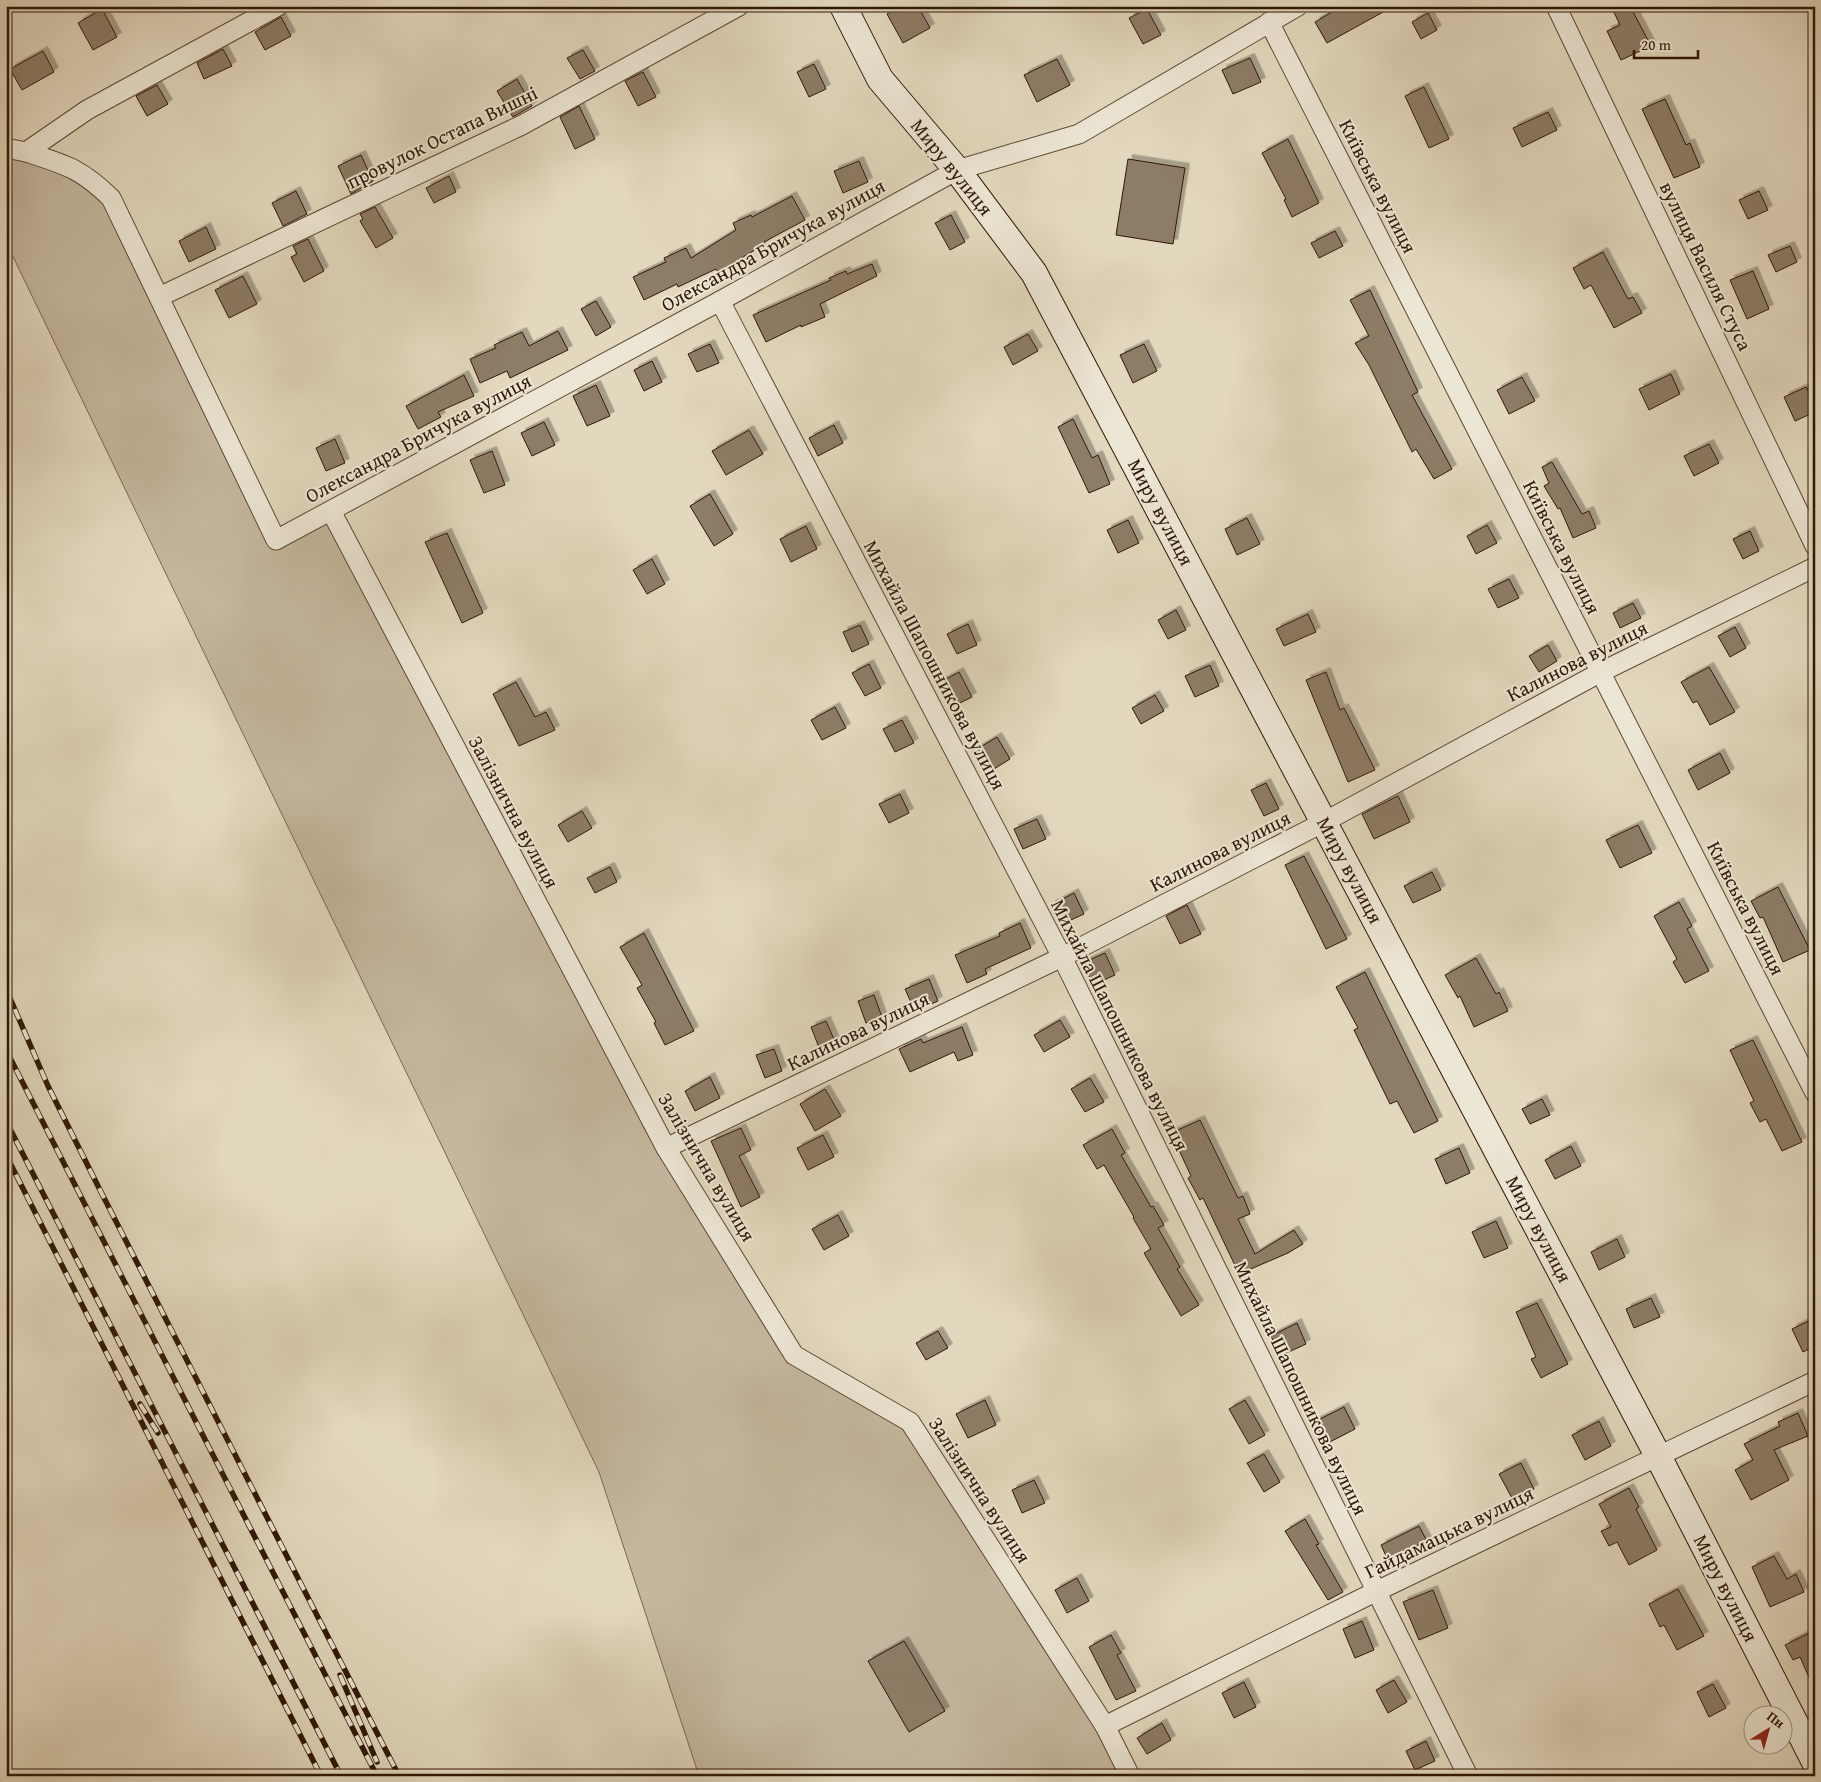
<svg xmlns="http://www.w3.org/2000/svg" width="1821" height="1782" font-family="'Gentium Book Plus',serif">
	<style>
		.green { fill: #c4b79e; stroke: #7a6752 }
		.building { fill: #8d7b66; stroke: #301707; filter: url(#shadow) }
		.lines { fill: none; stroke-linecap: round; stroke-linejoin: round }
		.street-casing { stroke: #5c4734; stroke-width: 21 }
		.secondary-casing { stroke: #301707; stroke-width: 28 }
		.street { stroke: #ece6d4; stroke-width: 19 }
		.secondary { stroke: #ece6d4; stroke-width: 26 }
		.rail-casing { stroke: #301707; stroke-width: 5.5 }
		.rail { stroke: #ece6d4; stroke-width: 4; stroke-dasharray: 11; stroke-linecap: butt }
		.labels { text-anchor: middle; stroke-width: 4; stroke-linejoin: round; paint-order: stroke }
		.street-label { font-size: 20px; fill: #301707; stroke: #ece6d4 }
	</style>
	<defs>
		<filter id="shadow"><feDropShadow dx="4.5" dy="-4.5" stdDeviation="0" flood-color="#0004"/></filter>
	</defs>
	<rect width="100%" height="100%" fill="#e2d8bd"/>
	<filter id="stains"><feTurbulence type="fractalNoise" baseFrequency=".004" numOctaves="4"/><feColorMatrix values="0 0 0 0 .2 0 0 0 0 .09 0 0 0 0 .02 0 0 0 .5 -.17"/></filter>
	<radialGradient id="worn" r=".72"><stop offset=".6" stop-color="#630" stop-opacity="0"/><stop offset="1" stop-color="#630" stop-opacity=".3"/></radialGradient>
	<path class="green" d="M 6,148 L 90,178 L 275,539 L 331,511 L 666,1148 L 794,1355 L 910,1422 L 1130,1776 L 699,1776 L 599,1472 L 6,242 Z"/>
	<g class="building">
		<path d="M 901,6 L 918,6 L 930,28 L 903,43 L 887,14 Z"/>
		<path d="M 1342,6 L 1394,6 L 1327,43 L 1315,22 Z"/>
		<path d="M 1611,6 L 1630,6 L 1651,46 L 1621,60 L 1607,31 L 1620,25 Z"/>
		<path d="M 102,9 L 117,37 L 93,50 L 78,23 Z"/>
		<path d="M 1147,9 L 1161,35 L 1143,44 L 1129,18 Z"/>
		<path d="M 1428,13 L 1437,30 L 1421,39 L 1412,22 Z"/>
		<path d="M 281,17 L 291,36 L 265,50 L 255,32 Z"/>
		<path d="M 223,49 L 232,66 L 204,79 L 197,63 Z"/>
		<path d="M 583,50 L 595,71 L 580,79 L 567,58 Z"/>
		<path d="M 43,51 L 54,72 L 22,90 L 10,69 Z"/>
		<path d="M 1250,58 L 1261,82 L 1233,94 L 1222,70 Z"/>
		<path d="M 1057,59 L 1070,85 L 1037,102 L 1024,75 Z"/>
		<path d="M 814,64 L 826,89 L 809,97 L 797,72 Z"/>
		<path d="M 643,72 L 656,97 L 638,106 L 625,81 Z"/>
		<path d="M 517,79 L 532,106 L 513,117 L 497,91 Z"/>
		<path d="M 157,85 L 168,104 L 147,116 L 136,96 Z"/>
		<path d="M 1424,87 L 1449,139 L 1429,148 L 1405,96 Z"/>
		<path d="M 1665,99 L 1686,145 L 1690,143 L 1700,167 L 1674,178 L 1642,109 Z"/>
		<path d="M 579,106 L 595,139 L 575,149 L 560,117 Z"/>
		<path d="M 1548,112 L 1557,130 L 1522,147 L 1513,128 Z"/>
		<path d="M 1288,139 L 1319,203 L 1292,217 L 1284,200 L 1286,199 L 1262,153 Z"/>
		<path d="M 361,155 L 373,181 L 351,194 L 338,166 Z"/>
		<path d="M 1128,159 L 1185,168 L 1173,244 L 1116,235 Z"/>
		<path d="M 859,161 L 868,182 L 843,193 L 834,171 Z"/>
		<path d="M 449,176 L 456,192 L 434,203 L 426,188 Z"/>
		<path d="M 296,191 L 307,214 L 283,226 L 272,203 Z"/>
		<path d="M 1759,191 L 1768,210 L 1748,219 L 1739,200 Z"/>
		<path d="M 792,196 L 805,220 L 764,242 L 765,244 L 718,272 L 716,269 L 678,287 L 677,284 L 644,300 L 633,277 L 666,262 L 664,258 L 686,248 L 691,258 L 736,230 L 733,223 L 751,215 L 752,217 Z"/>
		<path d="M 375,207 L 393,238 L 376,248 L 360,221 L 363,219 L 360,214 Z"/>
		<path d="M 951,215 L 965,242 L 950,250 L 935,223 Z"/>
		<path d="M 206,227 L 216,249 L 189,262 L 179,241 Z"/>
		<path d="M 1335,231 L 1343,246 L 1319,258 L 1311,243 Z"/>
		<path d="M 308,239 L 324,271 L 304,282 L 291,257 L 297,254 L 293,246 Z"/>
		<path d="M 1790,246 L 1797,262 L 1776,272 L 1768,255 Z"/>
		<path d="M 1603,252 L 1628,299 L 1633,297 L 1642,313 L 1614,328 L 1591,285 L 1584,289 L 1573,268 Z"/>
		<path d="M 872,264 L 877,276 L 820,304 L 825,317 L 801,327 L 801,325 L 766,342 L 753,315 L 831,280 L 829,278 L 846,271 L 847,274 Z"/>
		<path d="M 1753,271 L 1769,309 L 1747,319 L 1730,280 Z"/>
		<path d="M 243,276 L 257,304 L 229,318 L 215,290 Z"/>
		<path d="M 1370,290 L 1418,392 L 1412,395 L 1452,469 L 1434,479 L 1416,449 L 1412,452 L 1369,365 L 1355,343 L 1369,336 L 1350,300 Z"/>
		<path d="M 596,301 L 611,327 L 596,336 L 581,309 Z"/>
		<path d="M 558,331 L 568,350 L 510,378 L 507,371 L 480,383 L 470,359 L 496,348 L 494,345 L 522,332 L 529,346 Z"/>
		<path d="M 1028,334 L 1038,351 L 1013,365 L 1004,347 Z"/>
		<path d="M 710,344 L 719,363 L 697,372 L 688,354 Z"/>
		<path d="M 1144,344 L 1157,371 L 1133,383 L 1120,355 Z"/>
		<path d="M 652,361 L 662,382 L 644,391 L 634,370 Z"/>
		<path d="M 1671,374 L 1680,394 L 1649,410 L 1639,389 Z"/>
		<path d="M 464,375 L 474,396 L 438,412 L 441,417 L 418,429 L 406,406 Z"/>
		<path d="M 1522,377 L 1535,401 L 1509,414 L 1497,390 Z"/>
		<path d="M 596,385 L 610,416 L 587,426 L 573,396 Z"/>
		<path d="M 1806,387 L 1815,405 L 1815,412 L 1795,421 L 1784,397 Z"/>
		<path d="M 1073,419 L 1092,458 L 1098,455 L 1110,484 L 1089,493 L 1058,427 Z"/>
		<path d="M 544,422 L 555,445 L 532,456 L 521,433 Z"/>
		<path d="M 834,425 L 843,443 L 818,456 L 809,438 Z"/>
		<path d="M 749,430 L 763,454 L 726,475 L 712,451 Z"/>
		<path d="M 335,439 L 345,463 L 326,471 L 316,448 Z"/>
		<path d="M 1709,444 L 1719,463 L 1694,476 L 1684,456 Z"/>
		<path d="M 492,451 L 505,485 L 484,493 L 470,460 Z"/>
		<path d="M 1552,462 L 1582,514 L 1589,511 L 1596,528 L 1573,538 L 1560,508 L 1558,509 L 1544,486 L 1549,483 L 1542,467 Z"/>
		<path d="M 710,494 L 733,534 L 714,546 L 690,506 Z"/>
		<path d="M 1247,518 L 1260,544 L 1237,555 L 1225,529 Z"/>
		<path d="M 1128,520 L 1139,543 L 1118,553 L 1107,530 Z"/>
		<path d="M 1487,525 L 1497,543 L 1476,554 L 1467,536 Z"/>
		<path d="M 806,526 L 817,549 L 791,562 L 780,539 Z"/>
		<path d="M 1750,531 L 1759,551 L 1743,559 L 1733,539 Z"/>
		<path d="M 447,533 L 483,613 L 462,623 L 425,542 Z"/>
		<path d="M 652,559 L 665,584 L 647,594 L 633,570 Z"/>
		<path d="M 1509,579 L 1519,598 L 1498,608 L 1488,589 Z"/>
		<path d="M 1633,603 L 1641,618 L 1620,628 L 1613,613 Z"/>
		<path d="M 1176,610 L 1186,630 L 1168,639 L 1158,620 Z"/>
		<path d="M 1308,614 L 1316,632 L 1284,646 L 1276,629 Z"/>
		<path d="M 968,624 L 977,645 L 957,654 L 947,634 Z"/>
		<path d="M 860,625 L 869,644 L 852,652 L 843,632 Z"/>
		<path d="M 1735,627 L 1746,648 L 1730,657 L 1718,636 Z"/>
		<path d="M 1548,645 L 1557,661 L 1539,672 L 1529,656 Z"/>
		<path d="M 869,664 L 881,688 L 865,696 L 852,673 Z"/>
		<path d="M 1210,665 L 1219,686 L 1195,697 L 1185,676 Z"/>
		<path d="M 1709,667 L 1735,712 L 1710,725 L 1697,701 L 1693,703 L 1681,682 Z"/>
		<path d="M 959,672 L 972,697 L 952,707 L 939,683 Z"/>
		<path d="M 1326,672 L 1340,710 L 1344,708 L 1375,770 L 1348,782 L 1306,680 Z"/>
		<path d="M 516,682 L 535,717 L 546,712 L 555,730 L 519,746 L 493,694 Z"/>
		<path d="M 1155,695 L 1164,711 L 1141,724 L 1132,708 Z"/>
		<path d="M 835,707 L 846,728 L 822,740 L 811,720 Z"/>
		<path d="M 902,720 L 914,743 L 895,752 L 883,729 Z"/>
		<path d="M 997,737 L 1010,759 L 986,774 L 972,752 Z"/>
		<path d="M 1720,753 L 1730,773 L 1698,790 L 1688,770 Z"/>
		<path d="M 1266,783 L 1279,809 L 1264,816 L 1251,790 Z"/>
		<path d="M 900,794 L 909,813 L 889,823 L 879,804 Z"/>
		<path d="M 1398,796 L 1410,822 L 1374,839 L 1362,814 Z"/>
		<path d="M 582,811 L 592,828 L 568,842 L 558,825 Z"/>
		<path d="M 1037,819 L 1046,839 L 1023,849 L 1014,829 Z"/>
		<path d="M 1638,825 L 1652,853 L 1620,868 L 1606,840 Z"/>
		<path d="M 1304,856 L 1347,939 L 1326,949 L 1285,865 Z"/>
		<path d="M 610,867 L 617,882 L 595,893 L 587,878 Z"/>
		<path d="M 1432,872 L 1441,890 L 1413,903 L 1404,886 Z"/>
		<path d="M 1778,887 L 1810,950 L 1783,962 L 1763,917 L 1760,918 L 1751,901 Z"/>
		<path d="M 1074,893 L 1084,914 L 1060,925 L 1051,905 Z"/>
		<path d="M 1679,902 L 1692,926 L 1687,929 L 1709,971 L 1685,983 L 1673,962 L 1677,959 L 1654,916 Z"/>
		<path d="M 1187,905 L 1201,934 L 1180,944 L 1166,916 Z"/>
		<path d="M 1020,923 L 1031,948 L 985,969 L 987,974 L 967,983 L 955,955 L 1000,936 L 999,933 Z"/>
		<path d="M 644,933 L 694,1031 L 665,1045 L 654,1023 L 656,1022 L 637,988 L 642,985 L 620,947 Z"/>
		<path d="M 1105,953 L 1115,975 L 1093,985 L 1083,963 Z"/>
		<path d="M 1476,958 L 1496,994 L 1499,992 L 1508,1011 L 1474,1027 L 1460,996 L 1458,998 L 1445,975 Z"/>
		<path d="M 1365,972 L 1438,1121 L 1414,1133 L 1397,1101 L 1390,1104 L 1354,1030 L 1358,1028 L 1336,987 Z"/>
		<path d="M 929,979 L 938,1001 L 915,1011 L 905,989 Z"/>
		<path d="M 874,995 L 882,1017 L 866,1023 L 858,1001 Z"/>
		<path d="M 1060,1020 L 1070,1037 L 1044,1052 L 1034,1035 Z"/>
		<path d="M 826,1021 L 836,1044 L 820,1050 L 811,1027 Z"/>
		<path d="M 962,1027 L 973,1055 L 958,1061 L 954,1052 L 910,1072 L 899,1049 L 921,1039 L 923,1043 Z"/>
		<path d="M 1753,1040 L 1802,1142 L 1782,1151 L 1766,1119 L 1760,1122 L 1750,1103 L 1754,1101 L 1730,1050 Z"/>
		<path d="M 774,1049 L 782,1071 L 765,1078 L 756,1055 Z"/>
		<path d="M 710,1077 L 720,1098 L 695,1111 L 685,1091 Z"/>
		<path d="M 1090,1078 L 1104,1102 L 1085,1112 L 1071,1089 Z"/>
		<path d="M 825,1089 L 841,1116 L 815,1131 L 800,1104 Z"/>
		<path d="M 1542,1099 L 1550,1115 L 1530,1124 L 1522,1109 Z"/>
		<path d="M 1200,1120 L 1238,1198 L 1243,1196 L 1250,1214 L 1238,1219 L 1255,1254 L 1294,1230 L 1303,1244 L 1288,1253 L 1239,1274 L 1203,1198 L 1200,1200 L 1188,1178 L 1191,1176 L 1171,1133 Z"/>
		<path d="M 741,1128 L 751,1150 L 739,1156 L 760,1197 L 741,1207 L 711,1141 Z"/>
		<path d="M 1112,1129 L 1125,1153 L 1121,1155 L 1151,1207 L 1153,1206 L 1164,1225 L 1158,1228 L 1180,1267 L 1177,1269 L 1199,1305 L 1181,1316 L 1144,1253 L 1151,1249 L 1133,1218 L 1134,1217 L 1104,1165 L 1097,1169 L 1083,1145 Z"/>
		<path d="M 823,1135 L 834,1157 L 808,1170 L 797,1148 Z"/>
		<path d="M 1571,1146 L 1581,1166 L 1555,1179 L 1545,1160 Z"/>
		<path d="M 1459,1148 L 1470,1173 L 1446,1184 L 1435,1159 Z"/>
		<path d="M 838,1215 L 849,1236 L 824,1250 L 812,1229 Z"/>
		<path d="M 1496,1221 L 1508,1248 L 1484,1258 L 1472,1232 Z"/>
		<path d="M 1617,1239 L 1625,1257 L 1599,1270 L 1591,1252 Z"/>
		<path d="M 1651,1298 L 1660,1317 L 1634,1328 L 1626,1309 Z"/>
		<path d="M 1537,1303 L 1568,1364 L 1541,1378 L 1531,1359 L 1536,1357 L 1516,1312 Z"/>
		<path d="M 1815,1318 L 1815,1346 L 1803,1352 L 1792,1329 Z"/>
		<path d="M 1297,1323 L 1306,1344 L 1280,1356 L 1271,1336 Z"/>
		<path d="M 938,1331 L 948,1348 L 926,1360 L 916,1343 Z"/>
		<path d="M 985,1400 L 996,1425 L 968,1438 L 956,1414 Z"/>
		<path d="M 1245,1400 L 1265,1435 L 1249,1444 L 1229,1409 Z"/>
		<path d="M 1344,1407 L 1355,1429 L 1326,1444 L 1314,1422 Z"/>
		<path d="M 1798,1413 L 1808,1436 L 1774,1450 L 1789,1480 L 1751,1500 L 1735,1470 L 1753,1460 L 1744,1444 L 1780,1426 L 1778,1422 Z"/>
		<path d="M 1599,1421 L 1611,1446 L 1585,1460 L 1572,1435 Z"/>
		<path d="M 1264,1454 L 1280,1482 L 1264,1492 L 1247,1463 Z"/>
		<path d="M 1521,1463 L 1534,1489 L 1513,1500 L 1499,1474 Z"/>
		<path d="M 1034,1480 L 1045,1503 L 1022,1513 L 1012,1490 Z"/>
		<path d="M 1629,1488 L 1639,1507 L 1636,1509 L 1657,1550 L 1629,1565 L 1617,1542 L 1609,1546 L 1601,1531 L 1611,1527 L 1599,1504 Z"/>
		<path d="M 1305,1519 L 1319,1544 L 1316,1545 L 1343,1592 L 1328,1600 L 1285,1531 Z"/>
		<path d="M 1419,1526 L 1427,1541 L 1388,1560 L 1381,1545 Z"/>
		<path d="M 1774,1556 L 1787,1579 L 1796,1574 L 1804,1592 L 1770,1607 L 1752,1567 Z"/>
		<path d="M 1077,1578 L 1089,1601 L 1067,1613 L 1055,1590 Z"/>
		<path d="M 1678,1589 L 1704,1636 L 1677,1650 L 1664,1625 L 1660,1627 L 1649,1604 Z"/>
		<path d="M 1433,1590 L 1448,1628 L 1419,1640 L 1403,1602 Z"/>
		<path d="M 1362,1621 L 1374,1650 L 1355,1658 L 1343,1629 Z"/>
		<path d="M 1815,1630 L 1815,1691 L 1800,1657 L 1793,1660 L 1785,1645 Z"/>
		<path d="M 1111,1635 L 1121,1653 L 1117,1655 L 1136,1691 L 1116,1700 L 1089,1647 Z"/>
		<path d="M 904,1641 L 945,1711 L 909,1732 L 868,1661 Z"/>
		<path d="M 1394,1680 L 1407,1702 L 1388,1713 L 1376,1690 Z"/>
		<path d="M 1244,1682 L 1256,1707 L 1234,1718 L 1222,1693 Z"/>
		<path d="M 1713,1684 L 1726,1708 L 1709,1717 L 1697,1692 Z"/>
		<path d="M 1162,1723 L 1171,1740 L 1147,1754 L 1137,1738 Z"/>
		<path d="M 1426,1741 L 1435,1761 L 1415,1770 L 1406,1751 Z"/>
	</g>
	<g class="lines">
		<defs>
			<g id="street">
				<path d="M 1556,6 L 1815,546"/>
				<path d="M 1269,22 L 1815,1093"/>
				<path d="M 6,148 L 26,152 L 87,110 L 278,6"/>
				<path d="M 26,152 C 66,165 80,168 111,198 L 276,540 L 720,301 L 957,170 L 1079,134 L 1298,6"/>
				<path d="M 159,297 L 522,125 L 739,6"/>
				<path d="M 720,301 L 1062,957 L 1468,1776"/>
				<path d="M 331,511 L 666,1148 L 794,1355 L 910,1422 L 1105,1726 L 1130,1776"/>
				<path d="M 666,1148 L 1062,957 L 1324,822 L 1601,672 L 1815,567"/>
				<path d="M 1105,1726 L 1377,1591 L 1815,1381"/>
			</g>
			<path id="secondary" d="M 843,6 L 880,79 L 957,170 L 1034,273 L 1658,1456 L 1815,1762"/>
		</defs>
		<use href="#street" class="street-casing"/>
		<use href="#secondary" class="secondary-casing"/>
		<use href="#street" class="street"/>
		<use href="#secondary" class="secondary"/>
		<defs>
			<g id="rail">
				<path d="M 6,989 L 48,1086 L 101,1192 L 399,1776"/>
				<path d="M 6,1050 L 377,1776"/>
				<path d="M 6,1121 L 341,1776"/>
				<path d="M 6,1155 L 321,1776"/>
				<path d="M 140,1404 L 158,1433"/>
				<path d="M 340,1675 L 377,1762"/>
			</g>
		</defs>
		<use href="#rail" class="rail-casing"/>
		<use href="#rail" class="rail"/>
	</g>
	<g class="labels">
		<g class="street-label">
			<text transform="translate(442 137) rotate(-26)" y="7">провулок Остапа Вишні</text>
			<text transform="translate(952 167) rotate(51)" y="7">Миру вулиця</text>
			<text transform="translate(1378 186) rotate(63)" y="7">Київська вулиця</text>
			<text transform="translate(773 245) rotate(-29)" y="7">Олександра Бричука вулиця</text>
			<text transform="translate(1706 266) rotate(64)" y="7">вулиця Василя Стуса</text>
			<text transform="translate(418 438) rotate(-28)" y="7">Олександра Бричука вулиця</text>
			<text transform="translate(1161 512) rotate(62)" y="7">Миру вулиця</text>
			<text transform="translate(1562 547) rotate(63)" y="7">Київська вулиця</text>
			<text transform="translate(1577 661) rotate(-27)" y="7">Калинова вулиця</text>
			<text transform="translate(935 665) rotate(62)" y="7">Михайла Шапошникова вулиця</text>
			<text transform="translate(514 812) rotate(62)" y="7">Залізнична вулиця</text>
			<text transform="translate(1220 851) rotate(-27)" y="7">Калинова вулиця</text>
			<text transform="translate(1350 870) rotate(62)" y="7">Миру вулиця</text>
			<text transform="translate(1746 908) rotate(63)" y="7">Київська вулиця</text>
			<text transform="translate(1120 1025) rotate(63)" y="7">Михайла Шапошникова вулиця</text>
			<text transform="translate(858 1031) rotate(-26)" y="7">Калинова вулиця</text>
			<text transform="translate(707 1167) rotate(59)" y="7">Залізнична вулиця</text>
			<text transform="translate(1539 1229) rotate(62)" y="7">Миру вулиця</text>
			<text transform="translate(1301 1388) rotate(64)" y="7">Михайла Шапошникова вулиця</text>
			<text transform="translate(980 1490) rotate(57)" y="7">Залізнична вулиця</text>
			<text transform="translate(1449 1532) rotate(-26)" y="7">Гайдамацька вулиця</text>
			<text transform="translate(1726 1588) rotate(63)" y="7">Миру вулиця</text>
		</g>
	</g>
	<rect width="1821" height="1782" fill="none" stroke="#e2d8bd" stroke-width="25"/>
	<rect x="8" y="8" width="1806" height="1767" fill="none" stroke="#301707" stroke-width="2.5"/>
	<rect x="12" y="12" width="1796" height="1757" fill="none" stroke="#301707"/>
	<g transform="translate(1768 1730) rotate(37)"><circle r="24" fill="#ece6d4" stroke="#a19382"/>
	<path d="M0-4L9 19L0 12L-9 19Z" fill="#8f2418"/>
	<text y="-8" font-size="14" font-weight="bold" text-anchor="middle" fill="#301707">Пн</text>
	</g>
	<path d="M1634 50v8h64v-8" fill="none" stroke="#301707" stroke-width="2.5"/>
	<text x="1641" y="50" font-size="15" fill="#301707" stroke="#ece6d4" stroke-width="4" paint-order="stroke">20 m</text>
	<rect width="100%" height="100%" filter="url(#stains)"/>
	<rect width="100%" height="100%" fill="url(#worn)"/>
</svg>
